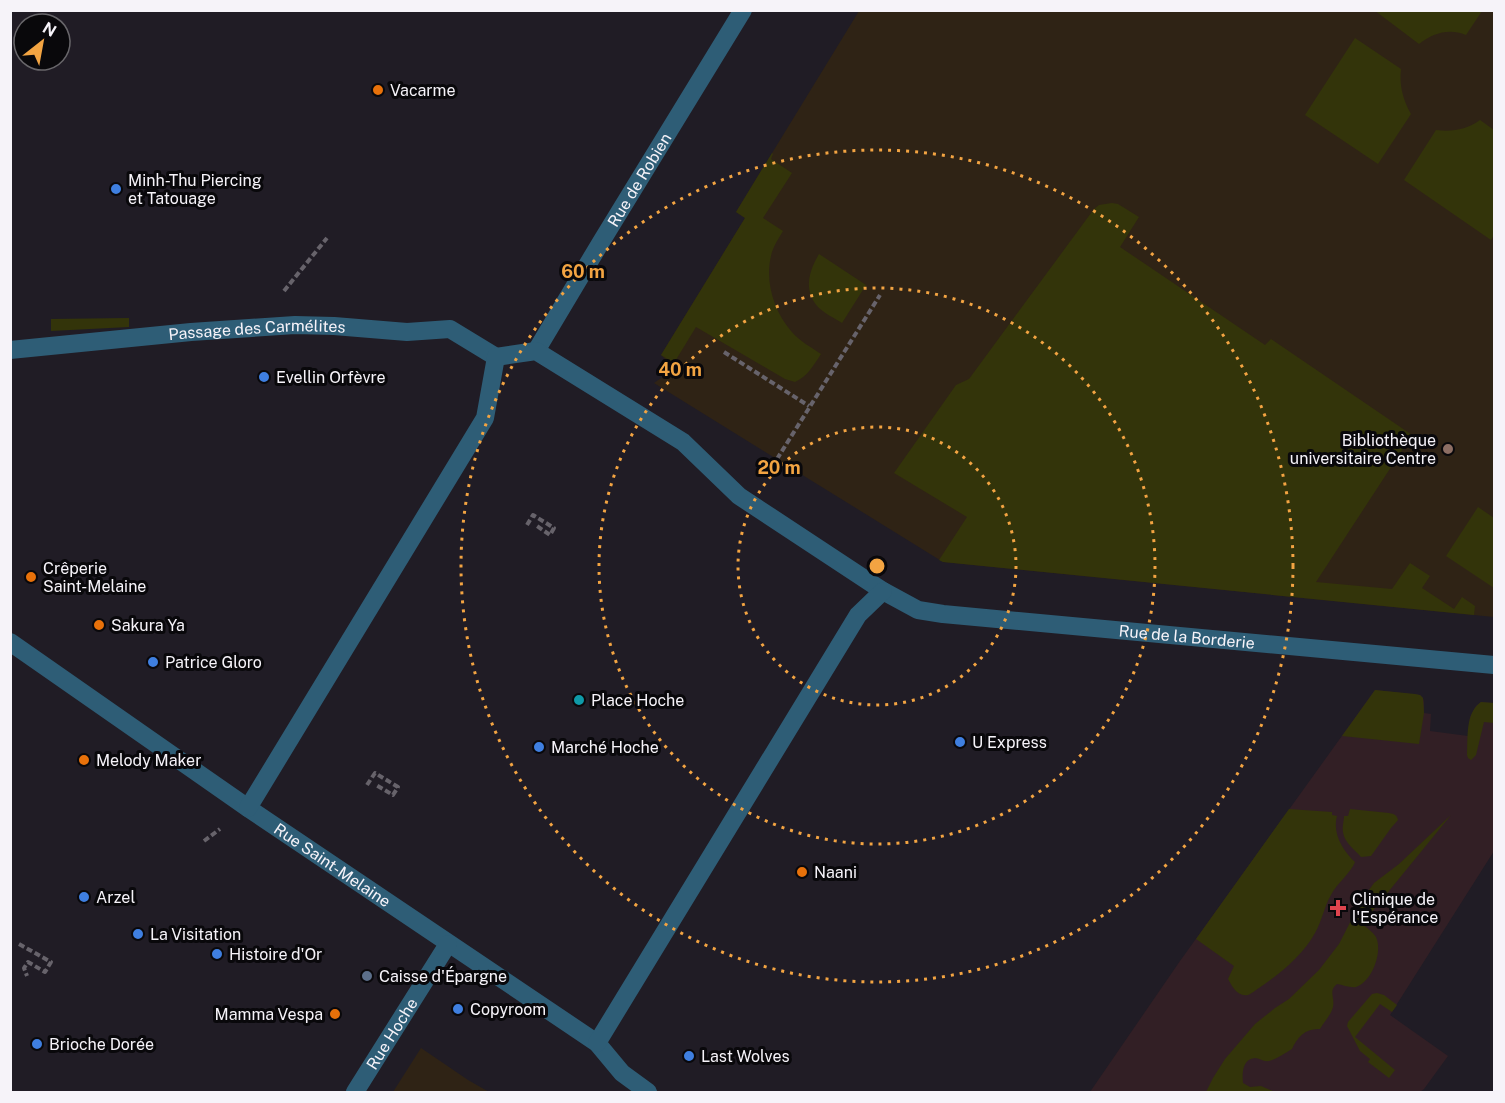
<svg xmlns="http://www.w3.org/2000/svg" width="1505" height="1103" font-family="'Public Sans',sans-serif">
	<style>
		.education { fill: #2f2315 }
		.medical { fill: #321f25 }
		.green { fill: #33340a }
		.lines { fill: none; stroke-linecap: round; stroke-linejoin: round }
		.path { stroke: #67636b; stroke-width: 4; stroke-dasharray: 6 3; stroke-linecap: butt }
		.minor { stroke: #2e5d76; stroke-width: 18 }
		.ring { fill: none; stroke: #f3a442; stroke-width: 3; stroke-dasharray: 3 6 }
		.food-dot { fill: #e8710a; stroke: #09080b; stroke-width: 2 }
		.shop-dot { fill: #3f7fe0; stroke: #09080b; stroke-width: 2 }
		.education-dot { fill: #8d6e63; stroke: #09080b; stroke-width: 2 }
		.culture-dot { fill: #0f9aa8; stroke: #09080b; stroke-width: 2 }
		.health-dot { fill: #e0444e; stroke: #09080b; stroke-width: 2 }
		.service-dot { fill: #5c6f8a; stroke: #09080b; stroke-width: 2 }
		.labels { text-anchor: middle; stroke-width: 6; stroke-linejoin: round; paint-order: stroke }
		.poi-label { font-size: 16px; fill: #f6f3f9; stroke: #09080b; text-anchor: start }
		.street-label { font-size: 16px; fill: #f6f3f9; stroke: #09080b }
		.centre { fill: #f3a442; stroke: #09080b; stroke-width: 3 }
		.ring-label { font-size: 18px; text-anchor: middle; font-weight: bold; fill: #f3a442; stroke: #09080b; stroke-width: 6; stroke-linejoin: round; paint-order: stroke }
	</style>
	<rect width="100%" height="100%" fill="#201c25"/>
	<g class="education">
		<path d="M 859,11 L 1494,11 L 1494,617 L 943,562 L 654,383 L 664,376 L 667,370 L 666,360 L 661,355 L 745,218 L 736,212 Z"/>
		<path d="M 421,1048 L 468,1080 L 489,1092 L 393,1092 Z"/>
	</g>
	<path class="medical" d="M 1375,690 L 1420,695 L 1423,698 L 1424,702 L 1424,713 L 1431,714 L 1430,731 L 1468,736 L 1470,717 L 1476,706 L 1481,702 L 1494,703 L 1494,851 L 1390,1015 L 1448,1056 L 1424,1089 L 1420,1092 L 1090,1092 L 1180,961 Z"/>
	<g class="green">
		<path d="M 1374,10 L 1482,10 L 1482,11 L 1466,35 C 1449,28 1433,33 1419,44 Z"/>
		<path d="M 1355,38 L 1401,69 C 1399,85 1403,100 1411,114 L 1378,164 L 1305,115 Z"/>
		<path d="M 1480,120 L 1494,130 L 1494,235 L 1491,240 L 1404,180 L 1436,130 C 1452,132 1466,130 1480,120 Z"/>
		<path d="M 772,153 L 773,154 L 771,159 L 792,173 L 763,218 L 783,231 C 779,238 774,245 772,252 C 764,279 773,310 791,331 C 799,341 811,347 821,354 C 813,366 808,376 795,382 L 785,379 L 696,327 L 674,363 L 661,355 L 745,218 L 736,212 Z"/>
		<path d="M 1112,203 L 1118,204 L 1139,217 L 1120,247 L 1265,345 L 1271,339 L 1412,435 L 1316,582 L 1392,589 L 1410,563 L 1430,576 L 1422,588 L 1454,609 L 1462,597 L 1475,606 L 1474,615 L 943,562 L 939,560 L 967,517 L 894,473 L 956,385 L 969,379 L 1094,209 L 1099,205 Z"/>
		<path d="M 819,254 L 866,285 L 842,323 C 834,318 824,313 818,307 C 803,290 809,271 819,254 Z"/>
		<path d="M 129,318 L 129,327 L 51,331 L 51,319 Z"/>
		<path d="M 1478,507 L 1494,518 L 1494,588 L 1446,556 Z"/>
		<path d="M 1375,690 L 1415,694 L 1420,695 L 1423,698 L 1424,713 L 1419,744 L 1342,736 Z"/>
		<path d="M 1481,702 L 1494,703 L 1494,723 L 1484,722 L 1476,755 L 1471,760 L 1468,758 L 1467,755 C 1468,738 1465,713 1481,702 Z"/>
		<path d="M 1289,809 L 1332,812 L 1332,815 L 1337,816 C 1332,833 1343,851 1355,862 C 1351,873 1337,883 1331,895 C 1324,907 1322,921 1315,933 C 1303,955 1280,974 1259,988 C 1256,990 1251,994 1248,995 C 1237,997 1232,986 1228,979 L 1234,966 L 1196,939 Z"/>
		<path d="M 1350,809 L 1389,813 C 1394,814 1397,815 1398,820 L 1391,828 L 1371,856 L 1361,857 C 1355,850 1344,842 1343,832 C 1342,827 1344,821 1344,816 L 1348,816 Z"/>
		<path d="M 1451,815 L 1362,924 C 1367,928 1373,932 1376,937 C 1383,952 1372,982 1356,987 C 1350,988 1343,985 1337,984 C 1328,991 1335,997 1333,1007 C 1331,1015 1324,1022 1320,1029 C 1306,1028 1297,1037 1292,1049 C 1285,1053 1277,1059 1269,1061 C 1264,1062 1259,1058 1255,1058 C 1242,1059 1242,1074 1243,1083 L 1250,1087 L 1261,1086 L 1275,1092 L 1206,1092 L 1213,1078 L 1225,1059 L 1255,1024 L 1275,1008 L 1289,999 L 1319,970 L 1339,944 L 1361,901 L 1374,883 L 1399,864 Z"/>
		<path d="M 1377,993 L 1384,995 L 1397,1005 L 1392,1012 L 1380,1004 L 1355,1037 L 1395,1070 L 1389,1078 L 1368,1062 L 1370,1059 L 1360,1051 L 1347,1026 L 1348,1022 L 1372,994 Z"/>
	</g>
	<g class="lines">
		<g class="path">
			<path d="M 284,291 L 327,238"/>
			<path d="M 724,352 L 809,406"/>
			<path d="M 777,459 L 880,295"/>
			<path d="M 527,525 L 533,515 L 554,528 L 550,535 L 537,526"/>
			<path d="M 367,785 L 375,773 L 398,787 L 393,795 L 376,785"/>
			<path d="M 204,841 L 220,829"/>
			<path d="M 19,944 L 51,962 L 45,972 L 28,962 L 24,968 L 27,976"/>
		</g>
		<g class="minor">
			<path id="s1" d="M 10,350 L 191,332 L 295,325 L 334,326 L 407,332 L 450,329 L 496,357"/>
			<path id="s2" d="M 536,351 L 601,242 L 743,10"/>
			<path id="s3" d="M 10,642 L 248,808 L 597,1043 L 622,1073 L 648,1092"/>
			<path id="s4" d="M 248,808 L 485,418 L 496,357 L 536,351 L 683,442 L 739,496 L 883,591 L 918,610 L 943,614 L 1494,665"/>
			<path d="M 597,1043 L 858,615 L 883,591"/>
			<path id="s5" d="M 355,1092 L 448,944"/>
		</g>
	</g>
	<g class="ring">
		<circle cx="877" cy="566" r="139"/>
		<circle cx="877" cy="566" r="278"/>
		<circle cx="877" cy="566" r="416"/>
	</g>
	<g class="food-dot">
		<circle cx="378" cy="90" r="6"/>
		<circle cx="31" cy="577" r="6"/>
		<circle cx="99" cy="625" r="6"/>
		<circle cx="84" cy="760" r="6"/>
		<circle cx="802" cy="872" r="6"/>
		<circle cx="335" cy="1014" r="6"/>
	</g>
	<g class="shop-dot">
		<circle cx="116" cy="189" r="6"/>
		<circle cx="264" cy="377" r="6"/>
		<circle cx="153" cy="662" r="6"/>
		<circle cx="960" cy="742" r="6"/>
		<circle cx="539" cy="747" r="6"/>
		<circle cx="84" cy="897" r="6"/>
		<circle cx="138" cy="934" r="6"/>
		<circle cx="217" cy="954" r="6"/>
		<circle cx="458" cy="1009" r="6"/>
		<circle cx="37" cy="1044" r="6"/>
		<circle cx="689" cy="1056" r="6"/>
	</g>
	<circle class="education-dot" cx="1448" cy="449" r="6"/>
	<circle class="culture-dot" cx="579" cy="700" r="6"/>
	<path class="health-dot" d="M1335 899h6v6h6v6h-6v6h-6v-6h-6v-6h6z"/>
	<circle class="service-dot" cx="367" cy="976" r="6"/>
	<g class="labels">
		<g class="poi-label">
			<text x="390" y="96">Vacarme</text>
			<text x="128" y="186">Minh-Thu Piercing<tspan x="128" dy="18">et Tatouage</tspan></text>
			<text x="276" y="383">Evellin Orfèvre</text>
			<text x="1436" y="446" text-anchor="end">Bibliothèque<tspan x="1436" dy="18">universitaire Centre</tspan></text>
			<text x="43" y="574">Crêperie<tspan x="43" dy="18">Saint-Melaine</tspan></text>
			<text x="111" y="631">Sakura Ya</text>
			<text x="165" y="668">Patrice Gloro</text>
			<text x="591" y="706">Place Hoche</text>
			<text x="972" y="748">U Express</text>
			<text x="551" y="753">Marché Hoche</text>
			<text x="96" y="766">Melody Maker</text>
			<text x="814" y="878">Naani</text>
			<text x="96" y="903">Arzel</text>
			<text x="1352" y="905">Clinique de<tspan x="1352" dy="18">l'Espérance</tspan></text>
			<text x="150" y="940">La Visitation</text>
			<text x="229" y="960">Histoire d'Or</text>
			<text x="379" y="982">Caisse d'Épargne</text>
			<text x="470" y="1015">Copyroom</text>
			<text x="323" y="1020" text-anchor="end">Mamma Vespa</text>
			<text x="49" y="1050">Brioche Dorée</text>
			<text x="701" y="1062">Last Wolves</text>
		</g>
		<g class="street-label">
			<text dy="6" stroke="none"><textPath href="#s2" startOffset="200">Rue de Robien</textPath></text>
			<text dy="6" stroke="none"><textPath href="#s1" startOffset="248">Passage des Carmélites</textPath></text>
			<text dy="6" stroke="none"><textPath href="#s4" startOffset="1292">Rue de la Borderie</textPath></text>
			<text dy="6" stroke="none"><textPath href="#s3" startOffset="392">Rue Saint-Melaine</textPath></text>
			<text dy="6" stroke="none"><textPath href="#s5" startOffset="69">Rue Hoche</textPath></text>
		</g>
	</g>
	<circle cx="877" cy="566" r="9" class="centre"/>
	<g class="ring-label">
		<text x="583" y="278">60 m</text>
		<text x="680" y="376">40 m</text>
		<text x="779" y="474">20 m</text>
	</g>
	<rect width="1505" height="1103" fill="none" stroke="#f6f3f9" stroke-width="24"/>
	<g transform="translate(42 42) rotate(31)"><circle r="28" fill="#09080b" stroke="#68666a" stroke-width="1.5"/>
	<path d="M0-4.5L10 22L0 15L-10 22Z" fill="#f3a442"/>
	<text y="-9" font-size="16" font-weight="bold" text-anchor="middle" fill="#f6f3f9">N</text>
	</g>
</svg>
